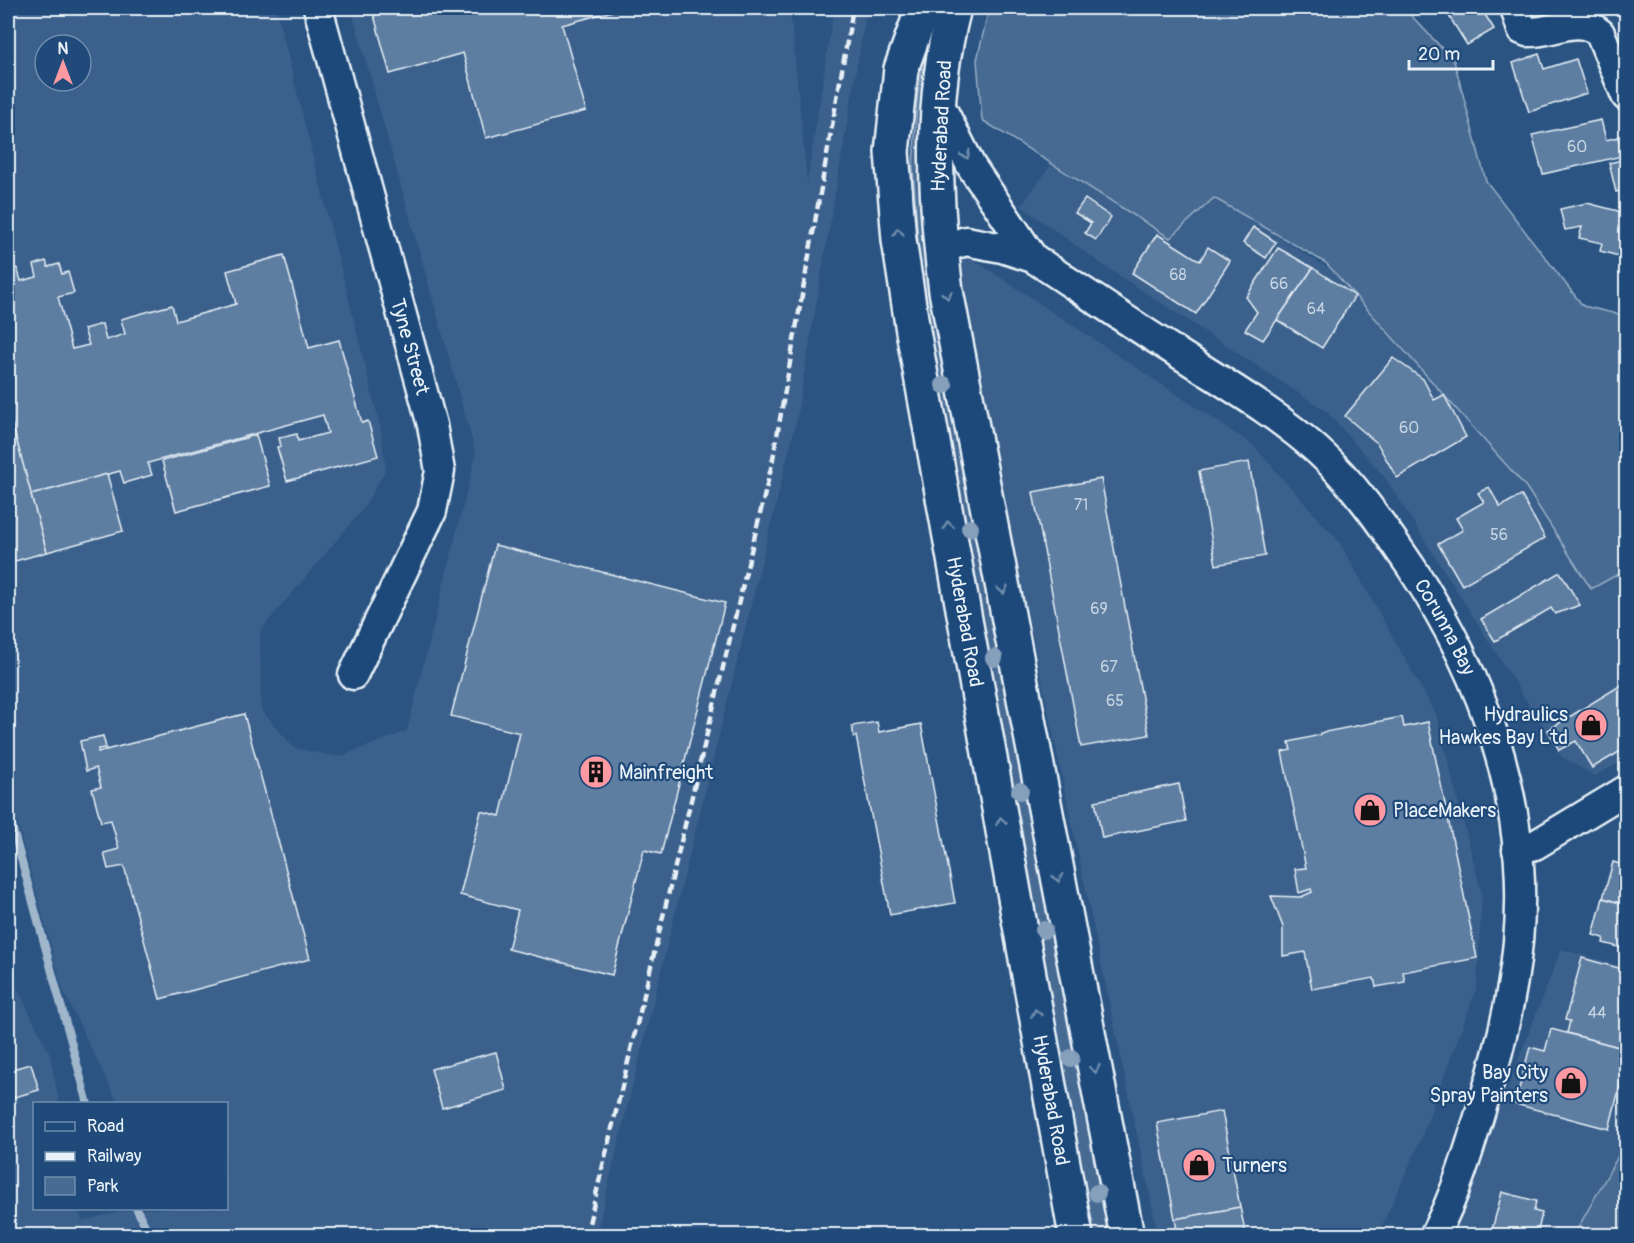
<svg xmlns="http://www.w3.org/2000/svg" width="1634" height="1243" font-family="Pangolin,sans-serif">
	<style>
		.built { fill: #3a608b; fill-rule: evenodd }
		.green { fill: #476b93; stroke: #98aec6; stroke-width: 1.5 }
		.lines { fill: none; stroke-linecap: round; stroke-linejoin: round }
		.stream { stroke: #a0b6cb; stroke-width: 8 }
		.building { fill: #5d7da1; stroke: #e8f1f8; stroke-width: 1.5 }
		.street-casing { stroke: #e8f1f8; stroke-width: 33 }
		.highway-casing { stroke: #e8f1f8; stroke-width: 38 }
		.street { stroke: #1f4a7a; stroke-width: 28 }
		.highway { stroke: #1f4a7a; stroke-width: 33 }
		.rail { stroke: #e8f1f8; stroke-width: 4.5; stroke-dasharray: 9 4.5; stroke-linecap: butt }
		.tree { fill: #869fbb }
		.oneway { stroke: #6f8dac }
		.labels { text-anchor: middle; stroke-width: 4.5; stroke-linejoin: round; paint-order: stroke }
		.number-label { font-size: 16px; fill: #c5d4e2 }
		.street-label { font-size: 20px; fill: #e8f1f8; stroke: #1f4a7a }
		.poi-label { font-size: 20px; fill: #e8f1f8; stroke: #1f4a7a; text-anchor: start }
	</style>
	<rect width="100%" height="100%" fill="#2b5482"/>
	<filter id="ink" filterUnits="userSpaceOnUse"><feTurbulence type="fractalNoise" baseFrequency=".0167" numOctaves="2"/><feDisplacementMap in="SourceGraphic" scale="12" xChannelSelector="R" yChannelSelector="G"/><feConvolveMatrix kernelMatrix="1 2 1 2 8 2 1 2 1" color-interpolation-filters="sRGB"/></filter>
	<g filter="url(#ink)">
		<g class="built">
			<path d="M 8,8 L 276,8 L 380,425 L 386,469 L 363,509 L 260,631 L 261,710 L 294,748 L 339,757 L 407,731 L 476,454 L 351,8 L 790,8 L 807,182 L 834,8 L 867,8 L 796,422 L 596,1235 L 8,1235 L 8,969 L 50,1054 L 59,1103 L 34,1104 L 34,1208 L 79,1209 L 82,1221 L 131,1209 L 226,1208 L 226,1104 L 118,1103 L 63,991 L 8,789 ZM 45,45 L 81,45 L 81,81 L 45,81 Z"/>
			<path d="M 1051,165 L 1170,238 L 1214,198 L 1338,274 L 1526,487 L 1591,589 L 1626,570 L 1626,759 L 1595,776 L 1562,757 L 1384,476 L 1326,411 L 1100,263 L 1021,206 Z"/>
			<path d="M 968,256 L 1253,445 L 1340,543 L 1436,714 L 1482,895 L 1477,987 L 1419,1144 L 1378,1235 L 1158,1235 L 955,266 Z"/>
			<path d="M 1561,949 L 1626,967 L 1626,1128 L 1622,1149 L 1574,1235 L 1448,1236 L 1467,1193 Z"/>
		</g>
		<g class="green">
			<path d="M 942,8 L 924,118 L 1109,1235 L 1091,1235 L 921,284 L 913,167 L 917,104 L 923,49 Z"/>
			<path d="M 989,8 L 1404,8 L 1454,61 L 1486,181 L 1583,306 L 1626,316 L 1626,570 L 1591,589 L 1526,487 L 1326,263 L 1214,198 L 1170,238 L 982,120 L 977,60 Z"/>
			<path d="M 1626,1128 L 1626,1235 L 1574,1235 L 1622,1149 Z"/>
		</g>
		<g class="lines">
			<g class="stream">
				<path d="M 8,811 L 88,1104"/>
				<path d="M 136,1208 L 148,1231"/>
			</g>
		</g>
		<g class="building">
			<path d="M 372,8 L 624,8 L 562,25 L 586,111 L 486,138 L 463,53 L 390,74 Z"/>
			<path d="M 1444,8 L 1481,8 L 1494,29 L 1467,45 Z"/>
			<path d="M 1539,54 L 1544,69 L 1576,59 L 1587,93 L 1529,112 L 1513,63 Z"/>
			<path d="M 1601,120 L 1606,140 L 1618,137 L 1622,156 L 1543,174 L 1532,135 Z"/>
			<path d="M 1626,159 L 1626,189 L 1616,192 L 1609,163 Z"/>
			<path d="M 1085,199 L 1111,217 L 1096,240 L 1085,233 L 1091,223 L 1075,213 Z"/>
			<path d="M 1587,203 L 1626,213 L 1626,258 L 1600,251 L 1602,243 L 1579,238 L 1582,227 L 1565,230 L 1560,209 Z"/>
			<path d="M 1253,227 L 1276,242 L 1266,258 L 1243,243 Z"/>
			<path d="M 1157,234 L 1200,261 L 1208,247 L 1230,261 L 1196,314 L 1132,273 Z"/>
			<path d="M 1278,248 L 1313,268 L 1263,340 L 1245,330 L 1257,312 L 1246,297 Z"/>
			<path d="M 284,255 L 309,348 L 339,340 L 362,423 L 368,421 L 378,456 L 287,481 L 277,447 L 281,446 L 279,438 L 297,434 L 298,441 L 328,433 L 323,415 L 148,463 L 152,475 L 124,483 L 120,471 L 31,495 L 8,409 L 8,271 L 17,268 L 21,281 L 37,277 L 34,265 L 46,261 L 48,267 L 59,264 L 62,274 L 68,272 L 74,293 L 58,297 L 72,349 L 89,345 L 84,329 L 102,324 L 106,340 L 125,334 L 121,319 L 172,305 L 176,321 L 236,304 L 227,271 Z"/>
			<path d="M 1313,268 L 1355,296 L 1322,348 L 1277,320 Z"/>
			<path d="M 1393,358 L 1423,379 L 1434,400 L 1444,395 L 1466,437 L 1397,478 L 1377,443 L 1345,416 Z"/>
			<path d="M 8,409 L 47,552 L 8,563 Z"/>
			<path d="M 256,435 L 270,486 L 176,511 L 162,461 Z"/>
			<path d="M 1249,462 L 1265,556 L 1216,565 L 1199,471 Z"/>
			<path d="M 107,474 L 123,531 L 47,552 L 31,495 Z"/>
			<path d="M 1101,479 L 1149,735 L 1081,747 L 1033,492 Z"/>
			<path d="M 1489,487 L 1500,507 L 1521,495 L 1545,538 L 1462,585 L 1438,544 L 1463,530 L 1456,518 L 1484,502 L 1478,493 Z"/>
			<path d="M 495,545 L 725,603 L 661,854 L 644,850 L 612,975 L 508,949 L 518,910 L 460,895 L 481,811 L 500,816 L 520,733 L 451,716 Z"/>
			<path d="M 1560,572 L 1580,605 L 1555,614 L 1551,608 L 1495,641 L 1481,619 Z"/>
			<path d="M 1626,682 L 1626,748 L 1592,768 L 1576,741 L 1559,750 L 1548,730 Z"/>
			<path d="M 244,714 L 310,959 L 160,999 L 124,866 L 108,869 L 104,853 L 119,849 L 111,820 L 101,822 L 92,789 L 101,787 L 96,768 L 86,771 L 80,741 L 103,736 L 106,748 L 98,749 L 98,752 Z"/>
			<path d="M 1402,717 L 1404,727 L 1428,722 L 1477,958 L 1403,972 L 1405,982 L 1376,987 L 1374,978 L 1312,989 L 1305,952 L 1283,956 L 1283,927 L 1271,896 L 1301,897 L 1312,892 L 1311,889 L 1299,893 L 1295,869 L 1306,868 L 1282,752 L 1291,750 L 1289,742 L 1320,735 L 1320,733 Z"/>
			<path d="M 877,722 L 879,732 L 921,724 L 955,903 L 890,915 L 856,736 L 854,737 L 852,726 Z"/>
			<path d="M 1179,784 L 1186,821 L 1102,838 L 1095,801 Z"/>
			<path d="M 1625,861 L 1626,861 L 1626,905 L 1603,898 L 1613,862 L 1624,865 Z"/>
			<path d="M 1603,898 L 1626,905 L 1626,949 L 1603,943 L 1604,938 L 1593,935 Z"/>
			<path d="M 1582,958 L 1626,970 L 1626,1049 L 1567,1033 L 1570,1021 L 1565,1020 Z"/>
			<path d="M 1551,1029 L 1626,1049 L 1626,1062 L 1609,1129 L 1515,1104 L 1530,1047 L 1545,1051 Z"/>
			<path d="M 496,1052 L 506,1090 L 442,1108 L 431,1069 Z"/>
			<path d="M 31,1064 L 39,1090 L 8,1099 L 8,1070 Z"/>
			<path d="M 1222,1111 L 1240,1207 L 1175,1219 L 1157,1123 Z"/>
			<path d="M 1502,1192 L 1536,1201 L 1534,1211 L 1542,1213 L 1537,1236 L 1515,1236 L 1492,1230 Z"/>
			<path d="M 1240,1207 L 1246,1236 L 1178,1236 L 1175,1219 Z"/>
		</g>
		<g class="lines">
			<defs>
				<g id="street">
					<path id="s1" d="M 318,8 L 432,425 L 440,471 L 432,511 L 353,675"/>
					<path d="M 1515,8 L 1522,30 L 1527,32 C 1553,34 1577,13 1600,33 L 1626,96"/>
					<path d="M 939,103 L 971,166 L 1033,258"/>
					<path id="s2" d="M 941,249 L 966,241 L 1002,248 L 1033,258 C 1083,291 1133,325 1184,357 C 1229,386 1277,414 1317,450 C 1354,483 1383,526 1411,567 C 1484,677 1531,807 1518,942 C 1513,995 1500,1049 1484,1100 C 1470,1147 1457,1192 1434,1236"/>
					<path d="M 1517,850 L 1535,845 L 1626,790"/>
				</g>
				<g id="highway">
					<path id="s3" d="M 923,8 L 901,69 L 892,152 L 899,240 L 913,331 L 1076,1236"/>
					<path d="M 954,8 C 930,99 934,197 946,291 L 1127,1236"/>
				</g>
			</defs>
			<use href="#street" class="street-casing"/>
			<use href="#highway" class="highway-casing"/>
			<use href="#street" class="street"/>
			<use href="#highway" class="highway"/>
			<path class="rail" d="M 586,1236 L 772,464 L 853,8"/>
		</g>
		<g class="tree">
			<circle cx="944" cy="385" r="9"/>
			<circle cx="970" cy="528" r="9"/>
			<circle cx="994" cy="658" r="9"/>
			<circle cx="1020" cy="791" r="9"/>
			<circle cx="1044" cy="930" r="9"/>
			<circle cx="1071" cy="1058" r="9"/>
			<circle cx="1097" cy="1193" r="9"/>
		</g>
		<defs><path id="oneway-chevron" d="M-2-3.5L2.5 0L-2 3.5" fill="none" stroke-width="1.6" stroke-linecap="round" stroke-linejoin="round" transform="scale(1.5)"/></defs>
		<g class="oneway">
			<use href="#oneway-chevron" transform="translate(966 155) rotate(63)"/>
			<use href="#oneway-chevron" transform="translate(898 232) rotate(-95)"/>
			<use href="#oneway-chevron" transform="translate(947 295) rotate(80)"/>
			<use href="#oneway-chevron" transform="translate(948 525) rotate(-100)"/>
			<use href="#oneway-chevron" transform="translate(1003 590) rotate(79)"/>
			<use href="#oneway-chevron" transform="translate(1001 821) rotate(-100)"/>
			<use href="#oneway-chevron" transform="translate(1058 878) rotate(79)"/>
			<use href="#oneway-chevron" transform="translate(1036 1013) rotate(-100)"/>
			<use href="#oneway-chevron" transform="translate(1095 1069) rotate(79)"/>
		</g>
	</g>
	<defs>
		<symbol id="shop-disc" viewBox="-11 -11 22 22"><circle r="9.5" fill="#ff9aa2" stroke="#1f4a7a"/><path d="M-5-2.5h2.3a2.7 3.5 0 0 1 5.4 0H5L5.5 6h-11ZM-1.5-2.5h3a1.5 2.3 0 0 0-3 0Z" fill="#111"/></symbol>
		<symbol id="building-disc" viewBox="-11 -11 22 22"><circle r="9.5" fill="#ff9aa2" stroke="#1f4a7a"/><path d="M-4-6H4V6H1V3H-1V6H-4ZM-2.5-4.3h1.7v1.8h-1.7ZM.8-4.3h1.7v1.8H.8ZM-2.5-1h1.7V.8h-1.7ZM.8-1h1.7V.8H.8Z" fill="#111"/></symbol>
	</defs>
	<g fill-rule="evenodd">
		<use href="#shop-disc" x="1572" y="706" width="38" height="38"/>
		<use href="#building-disc" x="577" y="753" width="38" height="38"/>
		<use href="#shop-disc" x="1351" y="791" width="38" height="38"/>
		<use href="#shop-disc" x="1552" y="1064" width="38" height="38"/>
		<use href="#shop-disc" x="1180" y="1146" width="38" height="38"/>
	</g>
	<g class="labels">
		<g class="number-label">
			<text x="1577" y="152">60</text>
			<text x="1178" y="280">68</text>
			<text x="1279" y="289">66</text>
			<text x="1316" y="314">64</text>
			<text x="1409" y="433">60</text>
			<text x="1081" y="510">71</text>
			<text x="1499" y="540">56</text>
			<text x="1099" y="614">69</text>
			<text x="1109" y="672">67</text>
			<text x="1115" y="706">65</text>
			<text x="1597" y="1018">44</text>
		</g>
		<g class="street-label">
			<text transform="translate(941 126) rotate(-87)" y="7">Hyderabad Road</text>
			<text dy="7" stroke="none"><textPath href="#s1" startOffset="351">Tyne Street</textPath></text>
			<text dy="7" stroke="none"><textPath href="#s3" startOffset="624">Hyderabad Road</textPath></text>
			<text dy="7" stroke="none"><textPath href="#s2" startOffset="658">Corunna Bay</textPath></text>
			<text dy="7" stroke="none"><textPath href="#s3" startOffset="1110">Hyderabad Road</textPath></text>
		</g>
		<g class="poi-label">
			<text x="1568" y="721" text-anchor="end">Hydraulics<tspan x="1568" dy="23">Hawkes Bay Ltd</tspan></text>
			<text x="619" y="779">Mainfreight</text>
			<text x="1393" y="817">PlaceMakers</text>
			<text x="1548" y="1079" text-anchor="end">Bay City<tspan x="1548" dy="23">Spray Painters</tspan></text>
			<text x="1222" y="1172">Turners</text>
		</g>
	</g>
	<rect width="1634" height="1243" fill="none" stroke="#1f4a7a" stroke-width="30"/>
	<rect x="15" y="15" width="1604" height="1213" fill="none" stroke="#e8f1f8" stroke-width="2" filter="url(#ink)"/>
	<rect x="33" y="1102" width="195" height="108" fill="#1f4a7a" stroke="#6f8dac" stroke-width="1.5"/>
	<rect x="45" y="1122" width="30" height="9" fill="#1f4a7a" stroke="#6f8dac" stroke-width="1.5"/>
	<text x="87" y="1132" font-size="18" fill="#e8f1f8">Road</text>
	<rect x="45" y="1152" width="30" height="9" fill="#e8f1f8" stroke="#6f8dac" stroke-width="1.5"/>
	<text x="87" y="1162" font-size="18" fill="#e8f1f8">Railway</text>
	<rect x="45" y="1177" width="30" height="18" fill="#476b93" stroke="#6f8dac" stroke-width="1.5"/>
	<text x="87" y="1192" font-size="18" fill="#e8f1f8">Park</text>
	<g transform="translate(63 63)"><circle r="28" fill="#1f4a7a" stroke="#6f8dac" stroke-width="1.5"/>
	<path d="M0-4.5L10 22L0 15L-10 22Z" fill="#ff9aa2"/>
	<text y="-9" font-size="16" font-weight="bold" text-anchor="middle" fill="#e8f1f8">N</text>
	</g>
	<path d="M1409 60v9h84v-9" fill="none" stroke="#e8f1f8" stroke-width="3"/>
	<text x="1418" y="60" font-size="18" fill="#e8f1f8" stroke="#1f4a7a" stroke-width="4.5" paint-order="stroke">20 m</text>
</svg>
